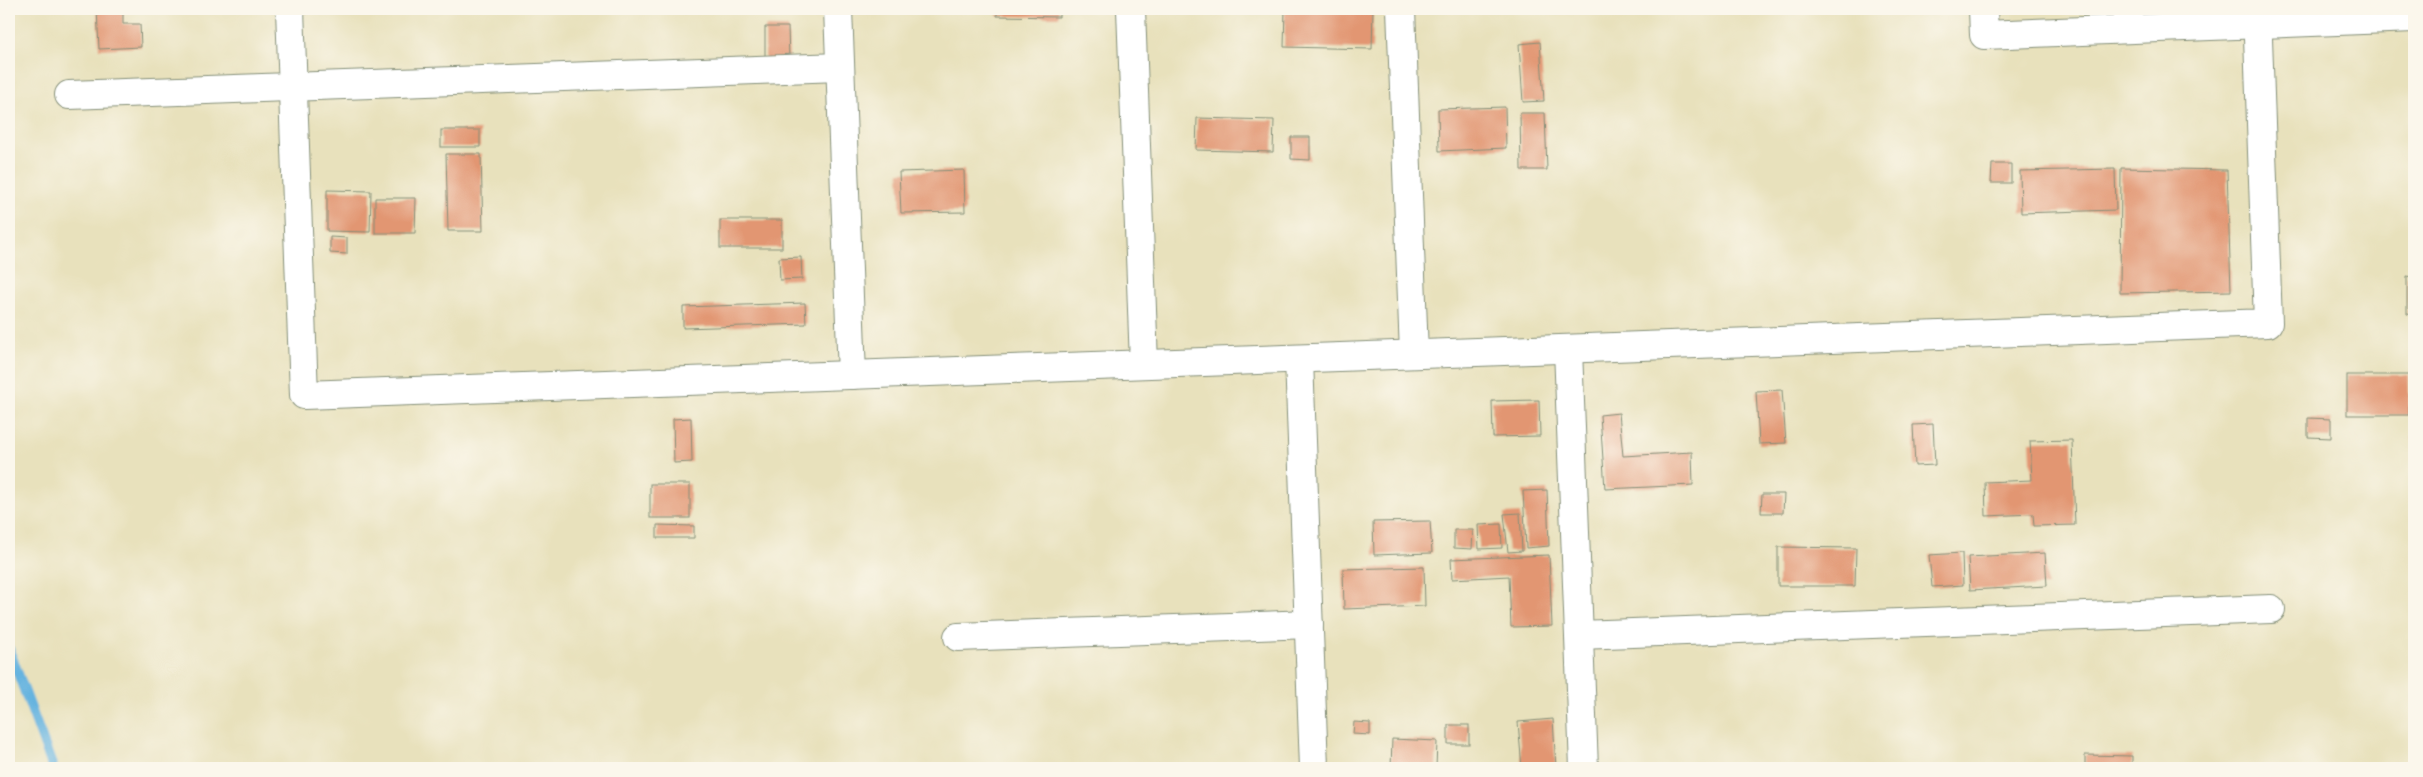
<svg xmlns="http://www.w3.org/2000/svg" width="2423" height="777" font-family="'Indie Flower',sans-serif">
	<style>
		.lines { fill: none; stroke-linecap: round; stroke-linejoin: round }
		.stream { stroke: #65b3df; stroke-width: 10 }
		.building { fill: #e29672 }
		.minor-casing { stroke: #848f78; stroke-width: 30 }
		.minor { stroke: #fff; stroke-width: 28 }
	</style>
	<rect width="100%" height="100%" fill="#fbf7ec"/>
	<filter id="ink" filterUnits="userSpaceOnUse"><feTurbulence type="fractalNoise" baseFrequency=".02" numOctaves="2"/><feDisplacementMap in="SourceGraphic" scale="10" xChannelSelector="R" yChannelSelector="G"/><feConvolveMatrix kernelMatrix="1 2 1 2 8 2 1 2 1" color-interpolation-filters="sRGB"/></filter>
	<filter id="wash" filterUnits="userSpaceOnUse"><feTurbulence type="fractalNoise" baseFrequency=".0096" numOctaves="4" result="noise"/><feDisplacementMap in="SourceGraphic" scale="20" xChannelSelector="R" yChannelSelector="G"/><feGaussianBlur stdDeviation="1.12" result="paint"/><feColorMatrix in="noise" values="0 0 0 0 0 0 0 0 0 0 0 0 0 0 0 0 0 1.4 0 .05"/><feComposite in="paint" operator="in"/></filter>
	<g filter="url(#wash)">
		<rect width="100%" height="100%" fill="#e8e1bc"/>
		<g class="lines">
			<path class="stream" d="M 9,649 L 53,768"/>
		</g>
		<g id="blocks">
			<g class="building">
				<path d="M 97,9 L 123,9 L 123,24 L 140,24 L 141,47 L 99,49 Z"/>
				<path d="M 997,9 L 1059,9 L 1059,17 L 997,16 Z"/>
				<path d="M 1285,9 L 1373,9 L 1372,49 L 1284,47 Z"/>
				<path d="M 765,27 L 788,27 L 789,59 L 765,59 Z"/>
				<path d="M 1540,42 L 1544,101 L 1523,102 L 1519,44 Z"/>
				<path d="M 1505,107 L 1506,148 L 1439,151 L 1438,109 Z"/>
				<path d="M 1520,113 L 1545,113 L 1547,170 L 1521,170 Z"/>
				<path d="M 1197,118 L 1274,120 L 1273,152 L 1196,150 Z"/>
				<rect x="441" y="130" width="39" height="17"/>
				<path d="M 1291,137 L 1310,137 L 1310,160 L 1291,159 Z"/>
				<path d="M 446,154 L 481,154 L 483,231 L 448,231 Z"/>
				<path d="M 1992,164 L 2011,164 L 2011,183 L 1991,183 Z"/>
				<path d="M 2121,168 L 2227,170 L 2231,291 L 2120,293 Z"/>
				<path d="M 2115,169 L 2116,210 L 2021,213 L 2020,171 Z"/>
				<path d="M 964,170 L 965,212 L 901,213 L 899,172 Z"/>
				<path d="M 327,190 L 371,191 L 370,232 L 327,231 Z"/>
				<path d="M 375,198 L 416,198 L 415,233 L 375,233 Z"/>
				<rect x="720" y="220" width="62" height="28"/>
				<path d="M 330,237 L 347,238 L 347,254 L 330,253 Z"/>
				<path d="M 801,257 L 802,279 L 780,280 L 779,258 Z"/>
				<path d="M 2407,276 L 2414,277 L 2414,315 L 2407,314 Z"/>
				<path d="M 805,303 L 806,324 L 683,328 L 683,307 Z"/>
				<rect x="2347" y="375" width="62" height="40"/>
				<path d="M 1782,390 L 1786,443 L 1759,444 L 1756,391 Z"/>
				<path d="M 1539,400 L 1540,436 L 1493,437 L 1492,401 Z"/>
				<path d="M 1619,413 L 1623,456 L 1692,452 L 1693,485 L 1605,489 L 1600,415 Z"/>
				<path d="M 691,418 L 692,462 L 674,463 L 673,419 Z"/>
				<path d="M 2308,418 L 2331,419 L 2331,438 L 2308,437 Z"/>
				<rect x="2412" y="420" width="2" height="19"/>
				<path d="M 1933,424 L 1935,465 L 1915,466 L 1913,425 Z"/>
				<path d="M 2072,440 L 2075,525 L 2034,526 L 2033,514 L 1986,516 L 1985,482 L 2032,480 L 2030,441 Z"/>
				<rect x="650" y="484" width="40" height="34"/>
				<path d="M 1547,490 L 1549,546 L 1526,548 L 1523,491 Z"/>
				<path d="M 1762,494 L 1784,494 L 1783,513 L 1761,513 Z"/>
				<path d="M 1520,513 L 1522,551 L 1508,552 L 1504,514 Z"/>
				<path d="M 1430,521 L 1432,553 L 1374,555 L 1373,522 Z"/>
				<path d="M 1501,524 L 1502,548 L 1479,549 L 1478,525 Z"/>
				<path d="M 657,525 L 694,526 L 694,538 L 657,538 Z"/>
				<path d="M 1454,530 L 1473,530 L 1472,549 L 1454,548 Z"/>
				<path d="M 1778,547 L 1856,548 L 1855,586 L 1778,586 Z"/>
				<path d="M 1962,553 L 1963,585 L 1932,587 L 1929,555 Z"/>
				<path d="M 2045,553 L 2047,586 L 1970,590 L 1968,557 Z"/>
				<path d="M 1549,555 L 1552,626 L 1511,627 L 1509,576 L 1452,579 L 1451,559 Z"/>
				<path d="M 1424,567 L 1425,606 L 1344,609 L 1343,569 Z"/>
				<path d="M 1553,719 L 1556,768 L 1522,768 L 1518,722 Z"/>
				<path d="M 1354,722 L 1370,723 L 1370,735 L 1353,734 Z"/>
				<rect x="1448" y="725" width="21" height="19"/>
				<path d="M 1392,739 L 1437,741 L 1436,768 L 1391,768 Z"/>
				<path d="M 2085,755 L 2132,756 L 2132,768 L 2085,768 Z"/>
			</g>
		</g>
	</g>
	<g filter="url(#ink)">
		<use href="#blocks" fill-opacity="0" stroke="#848f78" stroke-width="1"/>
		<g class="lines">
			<defs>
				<g id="minor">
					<path d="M 290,9 L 304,395 L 2268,323 L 2257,9"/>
					<path d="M 838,9 L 852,375"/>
					<path d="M 1131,9 L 1144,364"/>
					<path d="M 1401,9 L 1414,354"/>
					<path d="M 1983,9 L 1984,35 L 2414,18"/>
					<path d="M 69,95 L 840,67"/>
					<path d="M 1568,349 L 1584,768"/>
					<path d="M 1299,359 L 1314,768"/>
					<path d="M 1579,635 L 2271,609"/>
					<path d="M 958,637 L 1309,624"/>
				</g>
			</defs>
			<use href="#minor" class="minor-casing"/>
			<use href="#minor" class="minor"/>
		</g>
	</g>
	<rect width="2423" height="777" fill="none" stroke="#fbf7ec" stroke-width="30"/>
</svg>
